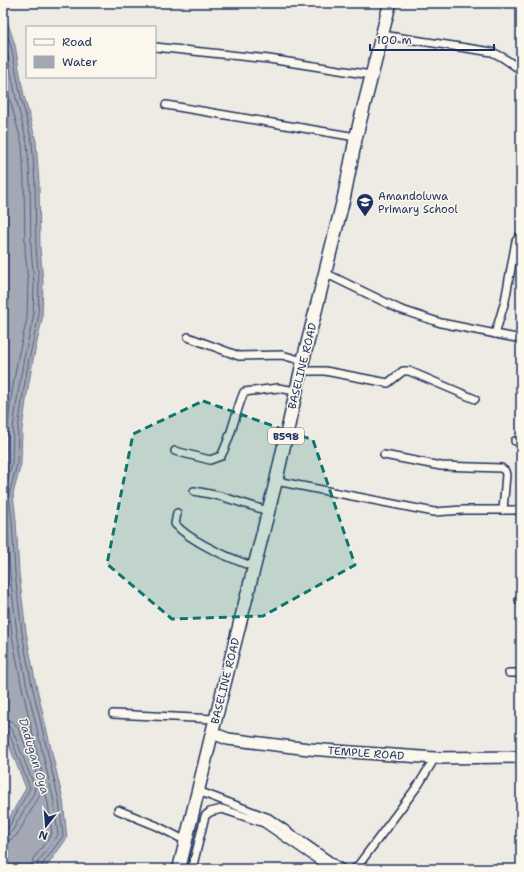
<svg xmlns="http://www.w3.org/2000/svg" width="524" height="872" font-family="'Shantell Sans',sans-serif">
	<style>
		.water { fill: #a3a8b4; stroke: #6d7892 }
		.lines { fill: none; stroke-linecap: round; stroke-linejoin: round }
		.shore { stroke: #515f80; stroke-width: 1 }
		.street-casing { stroke: #1b2f5e; stroke-width: 10 }
		.secondary-casing { stroke: #1b2f5e; stroke-width: 14 }
		.primary-casing { stroke: #1b2f5e; stroke-width: 15 }
		.street { stroke: #fbf7ec; stroke-width: 7 }
		.secondary { stroke: #fbf7ec; stroke-width: 11 }
		.primary { stroke: #fbf7ec; stroke-width: 12 }
		.marked { fill: #0f766e; fill-opacity: 0.2; stroke: #0f766e; stroke-width: 3; stroke-dasharray: 8 5; stroke-linejoin: round }
		.labels { text-anchor: middle; stroke-width: 3; stroke-linejoin: round; paint-order: stroke }
		.shield { fill: #fbf7ec; stroke: #5e6b89; stroke-width: 1 }
		.shield-label { font-size: 10px; font-weight: bold; fill: #1b2f5e }
		.poi-label { font-size: 11px; fill: #1b2f5e; stroke: #fbf7ec; text-anchor: start }
		.street-label { font-size: 11px; fill: #1b2f5e; stroke: #fbf7ec }
		.water-label { font-size: 12px; font-style: italic; fill: #445378; stroke: #fbf7ec }
	</style>
	<rect width="100%" height="100%" fill="#eeebe4"/>
	<filter id="ink" filterUnits="userSpaceOnUse"><feTurbulence type="fractalNoise" baseFrequency=".025" numOctaves="2"/><feDisplacementMap in="SourceGraphic" scale="8" xChannelSelector="R" yChannelSelector="G"/><feConvolveMatrix kernelMatrix="1 2 1 2 8 2 1 2 1" color-interpolation-filters="sRGB"/></filter>
	<g filter="url(#ink)">
		<path class="water" d="M 3,8 L 15,45 L 24,96 L 36,141 L 39,182 L 40,248 L 43,282 L 42,320 L 33,360 L 27,394 L 22,429 L 21,464 L 13,494 L 16,520 L 19,573 L 26,632 L 35,680 L 63,800 L 67,838 L 45,869 L 3,869 L 3,829 L 26,788 L 3,730 Z"/>
		<g class="lines">
			<g class="shore">
				<path d="M 3,21 L 11,46 L 21,97 L 32,142 L 35,182 L 36,248 L 39,282 L 38,320 L 29,359 L 23,394 L 18,429 L 17,464 L 9,495 L 12,521 L 15,573 L 22,633 L 31,681 L 59,801 L 63,836 L 42,865 L 42,869"/>
				<path d="M 3,37 L 6,47 L 16,98 L 27,143 L 30,182 L 31,249 L 34,282 L 33,319 L 24,358 L 18,393 L 13,428 L 12,463 L 4,495 L 7,521 L 10,573 L 17,633 L 26,682 L 54,802 L 58,835 L 38,862 L 37,869"/>
				<path d="M 3,63 L 10,100 L 22,144 L 24,182 L 25,249 L 28,282 L 27,319 L 18,357 L 12,392 L 7,428 L 6,462 L 3,474"/>
				<path d="M 3,549 L 12,635 L 21,683 L 43,779 L 42,781 L 39,780 L 18,727 L 11,721 L 3,720"/>
				<path d="M 3,726 L 9,727 L 13,731 L 35,788 L 34,793 L 12,831 L 8,835 L 3,835"/>
				<path d="M 3,731 L 6,731 L 9,733 L 30,788 L 8,828 L 3,830"/>
				<path d="M 3,841 L 10,840 L 17,835 L 40,795 L 41,788 L 44,788 L 48,803 L 52,834 L 33,859 L 31,869"/>
			</g>
			<defs>
				<g id="street">
					<path d="M 382,35 L 492,52 L 502,57 L 521,70"/>
					<path d="M 155,47 L 269,59 L 371,75"/>
					<path d="M 166,105 L 356,137"/>
					<path d="M 325,273 L 399,309 L 441,323 L 521,339"/>
					<path d="M 495,334 L 505,301 L 516,241 L 521,235"/>
					<path d="M 188,337 L 239,356 L 282,355 L 303,361"/>
					<path d="M 301,371 L 325,371 L 388,383 L 403,371 L 409,371 L 475,399"/>
					<path d="M 515,441 L 521,441"/>
					<path d="M 175,451 L 210,460 L 221,456 C 232,436 235,413 244,392 L 278,388 L 296,391"/>
					<path d="M 384,455 L 441,466 L 501,468 L 505,471 L 506,475 L 503,510"/>
					<path d="M 276,481 L 434,512 L 463,510 L 521,510"/>
					<path d="M 194,491 L 220,496 L 268,511"/>
					<path d="M 177,513 L 175,524 C 192,543 230,558 254,567"/>
					<path d="M 519,600 L 521,600"/>
					<path d="M 509,673 L 521,673"/>
					<path d="M 113,714 L 215,719"/>
					<path d="M 198,791 L 269,818 L 342,869"/>
					<path d="M 118,810 L 157,826 L 186,841"/>
					<path d="M 192,869 L 205,816 L 210,812 L 222,809 L 264,823 L 331,869"/>
					<path d="M 354,869 L 357,867 L 419,784 L 435,758"/>
				</g>
				<path id="secondary" d="M 212,733 L 228,739 L 309,749 L 435,758 L 521,757"/>
				<path id="primary" d="M 179,869 L 212,733 L 276,481 L 303,361 L 344,197 L 356,137 L 390,3"/>
			</defs>
			<use href="#street" class="street-casing"/>
			<use href="#secondary" class="secondary-casing"/>
			<use href="#primary" class="primary-casing"/>
			<use href="#street" class="street"/>
			<use href="#secondary" class="secondary"/>
			<use href="#primary" class="primary"/>
		</g>
	</g>
	<path class="marked" d="M 203,401 L 313,440 L 355,565 L 263,616 L 172,619 L 107,564 L 133,434 Z"/>
	<defs>
		<symbol id="school-pin" viewBox="-11 -11 22 30"><path d="M0 17L-7.5 6A9.5 9.5 0 1 1 7.5 6Z" fill="#1b2f5e" stroke="#fbf7ec"/><path d="M0-5L7-2L0 1L-7-2ZM-4 1L0 2.5L4 1V4Q0 6-4 4Z" fill="#fff"/></symbol>
	</defs>
	<g fill-rule="evenodd">
		<use href="#school-pin" x="355" y="192" width="20" height="27"/>
	</g>
	<g class="labels">
		<rect class="shield" x="268" y="428" width="36" height="16" rx="3"/>
		<g class="shield-label">
			<text x="286" y="440">B598</text>
		</g>
		<g class="poi-label">
			<text x="378" y="200">Amandoluwa<tspan x="378" dy="13">Primary School</tspan></text>
		</g>
		<g class="street-label">
			<text transform="translate(302 366) rotate(-76)" y="4">BASELINE ROAD</text>
			<text transform="translate(225 681) rotate(-76)" y="4">BASELINE ROAD</text>
			<text transform="translate(366 753) rotate(4)" y="4">TEMPLE ROAD</text>
		</g>
		<g class="water-label">
			<text transform="translate(34 756) rotate(73)" y="4">Dadugan Oya</text>
		</g>
	</g>
	<rect width="524" height="872" fill="none" stroke="#fbf7ec" stroke-width="16"/>
	<rect x="8" y="8" width="508" height="856" fill="none" stroke="#1b2f5e" stroke-width="1.5" filter="url(#ink)"/>
	<rect x="26" y="26" width="130" height="52" fill="#fbf7ec" stroke="#a1a7b3"/>
	<rect x="34" y="39" width="20" height="6" fill="#fbf7ec" stroke="#a1a7b3"/>
	<text x="62" y="46" font-size="12" fill="#1b2f5e">Road</text>
	<rect x="34" y="56" width="20" height="12" fill="#a3a8b4" stroke="#a1a7b3"/>
	<text x="62" y="66" font-size="12" fill="#1b2f5e">Water</text>
	<g transform="translate(46 826) rotate(197)" stroke="#fbf7ec" stroke-width="3" paint-order="stroke">
	<path d="M0-3L7 15L0 10L-7 15Z" fill="#1b2f5e"/>
	<text y="-6" font-size="11" font-weight="bold" text-anchor="middle" fill="#1b2f5e">N</text>
	</g>
	<path d="M370 44v6h124v-6" fill="none" stroke="#1b2f5e" stroke-width="2"/>
	<text x="376" y="44" font-size="12" fill="#1b2f5e" stroke="#fbf7ec" stroke-width="3" paint-order="stroke">100 m</text>
</svg>
